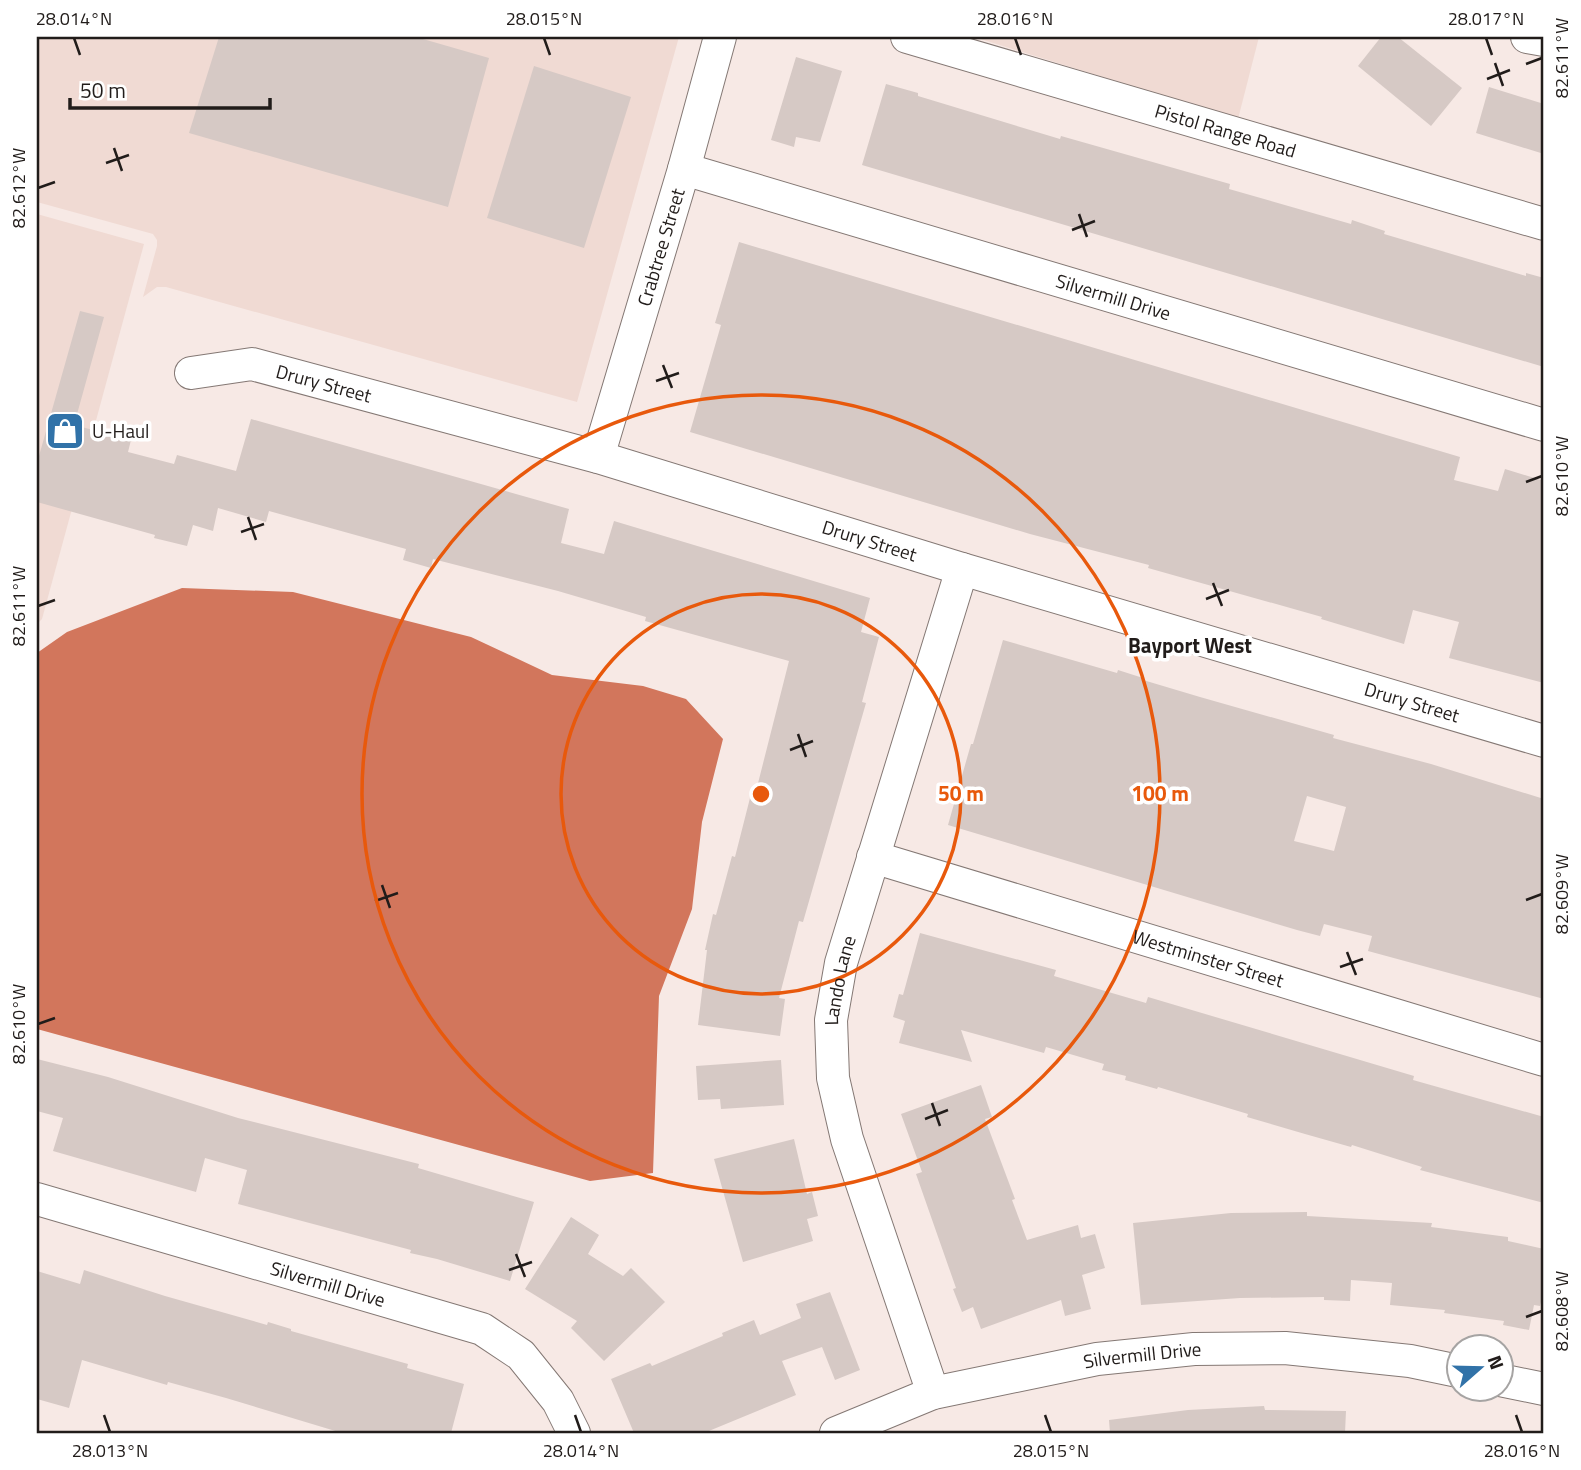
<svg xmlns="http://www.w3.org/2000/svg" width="1581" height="1470" font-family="'Titillium Web',sans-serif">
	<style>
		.built { fill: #f0dad3 }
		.water { fill: #d2765c }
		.building { fill: #d6c9c5; fill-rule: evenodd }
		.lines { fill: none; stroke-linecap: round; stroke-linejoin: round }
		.street-casing { stroke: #847874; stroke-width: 34 }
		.street { stroke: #fff; stroke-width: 32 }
		.ticks { fill: none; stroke: #211c1a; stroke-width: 2.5 }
		.ring { fill: none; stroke: #e8590c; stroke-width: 3.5 }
		.labels { text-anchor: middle; stroke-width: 7; stroke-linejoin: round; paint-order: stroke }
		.street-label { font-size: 19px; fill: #211c1a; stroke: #fff }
		.poi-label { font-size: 19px; fill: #211c1a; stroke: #fff; text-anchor: start }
		.neighbourhood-label { font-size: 21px; font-weight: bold; fill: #211c1a; stroke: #fff }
		.centre { fill: #e8590c; stroke: #fff; stroke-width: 3.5 }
		.ring-label { font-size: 21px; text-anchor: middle; font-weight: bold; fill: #e8590c; stroke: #fff; stroke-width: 7; stroke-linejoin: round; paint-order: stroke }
		.neatline { fill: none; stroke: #211c1a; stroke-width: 2.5 }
		.ticks-label { font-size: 18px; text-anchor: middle; fill: #211c1a }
	</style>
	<rect width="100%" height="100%" fill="#f7e9e5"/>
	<g class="built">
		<path d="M 37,37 L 679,37 L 577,402 L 166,287 L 157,287 L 143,297 L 157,246 L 157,240 L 153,234 L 37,202 Z"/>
		<path d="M 974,37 L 1259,37 L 1238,119 Z"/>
		<path d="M 37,214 L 144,244 L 42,619 L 37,624 Z"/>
	</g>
	<path class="water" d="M 182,588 L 293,592 L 471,637 L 552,675 L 643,686 L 686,699 L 723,739 L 702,822 L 692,909 L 659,996 L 653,1173 L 590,1181 L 37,1029 L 37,653 L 67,632 Z"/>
	<g class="building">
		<path d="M 219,37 L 416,37 L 489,58 L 448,207 L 189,133 Z"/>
		<path d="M 1381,37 L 1398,37 L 1462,88 L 1431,126 L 1358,66 Z"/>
		<path d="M 796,57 L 842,71 L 820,142 L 796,137 L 794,147 L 771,140 Z"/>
		<path d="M 534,66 L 631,97 L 584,248 L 487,218 Z"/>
		<path d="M 886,84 L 918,93 L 918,96 L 1060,139 L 1061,136 L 1230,184 L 1229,189 L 1351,224 L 1352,220 L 1385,231 L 1384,234 L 1526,276 L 1526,273 L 1544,278 L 1544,367 L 862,165 Z"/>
		<path d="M 1489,87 L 1544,104 L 1544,154 L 1476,133 Z"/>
		<path d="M 739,242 L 1460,457 L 1454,480 L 1498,491 L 1505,469 L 1544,481 L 1544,683 L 1449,658 L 1459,622 L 1413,610 L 1404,644 L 1321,619 L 1322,617 L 1148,568 L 1149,565 L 1030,534 L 690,432 L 721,325 L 715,323 Z"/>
		<path d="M 80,311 L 104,317 L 74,425 L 131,440 L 128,452 L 174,464 L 177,455 L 236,471 L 251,419 L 569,509 L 561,543 L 604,554 L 614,521 L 870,598 L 861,632 L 879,637 L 862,702 L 866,703 L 803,922 L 799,921 L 779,998 L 785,999 L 780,1036 L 698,1025 L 707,950 L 705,950 L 713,914 L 716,915 L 732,856 L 735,857 L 750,798 L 754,799 L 789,661 L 645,621 L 646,617 L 558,591 L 433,559 L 431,568 L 403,560 L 406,549 L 269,511 L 266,522 L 218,508 L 213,531 L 193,525 L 187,546 L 154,538 L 155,535 L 37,502 L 37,463 Z"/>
		<path d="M 1003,640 L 1117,673 L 1118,670 L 1143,678 L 1143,680 L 1200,697 L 1334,735 L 1333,738 L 1431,764 L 1544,799 L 1544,999 L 1368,951 L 1372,936 L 1324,924 L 1320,936 L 1297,930 L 948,825 L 971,744 L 973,744 ZM 1307,796 L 1346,807 L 1334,851 L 1294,841 Z"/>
		<path d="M 920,933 L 1056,970 L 1054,976 L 1146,1003 L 1148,997 L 1414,1076 L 1413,1080 L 1544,1117 L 1544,1203 L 1420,1170 L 1422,1167 L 1352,1145 L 1351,1147 L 1305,1134 L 1247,1117 L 1248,1114 L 1158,1087 L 1157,1089 L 1125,1080 L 1126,1076 L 1102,1070 L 1104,1064 L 1046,1047 L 1044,1053 L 961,1030 L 972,1062 L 899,1043 L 905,1021 L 893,1017 L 899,994 L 903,995 Z"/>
		<path d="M 37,1059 L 108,1077 L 238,1118 L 419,1164 L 418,1168 L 534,1202 L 510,1281 L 437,1259 L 410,1253 L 411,1250 L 238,1204 L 247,1170 L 205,1158 L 196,1192 L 53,1151 L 63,1118 L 37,1111 Z"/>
		<path d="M 781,1060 L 784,1105 L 721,1109 L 720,1099 L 698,1100 L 696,1066 Z"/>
		<path d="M 981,1085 L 992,1117 L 985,1119 L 1015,1199 L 1012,1200 L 1027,1240 L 1078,1225 L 1081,1238 L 1095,1234 L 1105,1268 L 1082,1275 L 1091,1309 L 1065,1316 L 1061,1300 L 981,1329 L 973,1307 L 962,1312 L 953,1289 L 956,1288 L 916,1174 L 922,1172 L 901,1114 Z"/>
		<path d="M 794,1139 L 807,1194 L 812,1192 L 818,1216 L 807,1219 L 813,1241 L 743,1262 L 714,1159 Z"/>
		<path d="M 1307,1212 L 1307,1216 L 1432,1223 L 1431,1227 L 1508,1237 L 1508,1241 L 1544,1249 L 1544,1298 L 1542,1298 L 1540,1306 L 1534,1305 L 1529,1330 L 1503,1325 L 1504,1321 L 1444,1313 L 1445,1310 L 1390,1305 L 1392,1283 L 1351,1280 L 1350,1301 L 1324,1300 L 1324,1297 L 1240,1298 L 1141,1305 L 1133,1223 L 1231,1213 Z"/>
		<path d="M 571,1217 L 599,1235 L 588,1254 L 623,1276 L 631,1268 L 665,1302 L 604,1361 L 571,1328 L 577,1321 L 525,1289 Z"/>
		<path d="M 84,1270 L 165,1296 L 267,1325 L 268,1322 L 291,1329 L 291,1331 L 408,1364 L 407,1368 L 464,1384 L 451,1433 L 342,1433 L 226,1398 L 168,1382 L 167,1385 L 82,1360 L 69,1408 L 37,1399 L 37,1271 L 80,1284 Z"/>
		<path d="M 830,1292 L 860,1370 L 835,1380 L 822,1347 L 782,1361 L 796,1395 L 704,1433 L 634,1433 L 611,1379 L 650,1363 L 652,1366 L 723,1336 L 722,1333 L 754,1320 L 760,1335 L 801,1318 L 796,1304 Z"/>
		<path d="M 1264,1406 L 1265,1410 L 1346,1411 L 1345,1433 L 1110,1433 L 1109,1420 L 1188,1410 Z"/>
	</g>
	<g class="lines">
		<defs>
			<g id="street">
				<path id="s1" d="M 907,37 L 1544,224"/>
				<path d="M 1527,37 L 1544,40"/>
				<path id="s2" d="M 684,169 L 1544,425"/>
				<path id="s3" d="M 191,373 L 252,364 L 598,457 L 962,569 L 1544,741"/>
				<path id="s4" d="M 598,457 L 684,169 L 720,37"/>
				<path id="s5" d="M 873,857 L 1544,1060"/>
				<path id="s6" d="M 37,1199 L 482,1329 L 521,1355 L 558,1401 L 574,1433"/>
				<path d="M 1500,1380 L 1544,1389"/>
				<path id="s7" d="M 933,1393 L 847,1139 L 833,1078 L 831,1020 L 841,963 L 962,569"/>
				<path id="s8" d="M 836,1433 L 933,1393 L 1097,1359 L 1194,1349 L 1285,1348 L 1410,1361 L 1458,1371"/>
			</g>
		</defs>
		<use href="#street" class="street-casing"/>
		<use href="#street" class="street"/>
	</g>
	<path class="ticks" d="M 74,38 L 80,55M 544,38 L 550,55M 1015,38 L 1021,55M 1486,38 L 1492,55M 1495,63 L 1503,86M 1526,64 L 1542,58M 1487,79 L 1510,70M 114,148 L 122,171M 106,163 L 129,155M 38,188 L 55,182M 1079,214 L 1087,237M 1072,230 L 1095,221M 663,365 L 672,388M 656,381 L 679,373M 1526,482 L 1542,476M 248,517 L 256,540M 241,532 L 264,524M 1213,583 L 1222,606M 1206,599 L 1229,590M 38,606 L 55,600M 798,734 L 806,757M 790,750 L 813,741M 382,885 L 390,908M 1526,900 L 1542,894M 375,901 L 398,893M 1347,952 L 1356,975M 1340,967 L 1363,959M 38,1024 L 55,1018M 932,1103 L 940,1126M 925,1119 L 948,1110M 516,1254 L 525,1277M 509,1270 L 532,1262M 1526,1317 L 1542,1311M 104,1415 L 110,1432M 575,1415 L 581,1432M 1045,1415 L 1051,1432M 1516,1415 L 1522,1432"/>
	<g class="ring">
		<circle cx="761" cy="794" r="200"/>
		<circle cx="761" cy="794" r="399"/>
	</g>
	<defs>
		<symbol id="shop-square" viewBox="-11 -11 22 22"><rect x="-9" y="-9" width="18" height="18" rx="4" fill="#3172a8" stroke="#fff"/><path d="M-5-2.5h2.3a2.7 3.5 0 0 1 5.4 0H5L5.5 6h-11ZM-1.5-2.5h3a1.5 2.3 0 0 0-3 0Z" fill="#fff"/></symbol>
	</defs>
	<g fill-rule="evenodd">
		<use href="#shop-square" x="43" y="409" width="44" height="44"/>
	</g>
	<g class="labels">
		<g class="street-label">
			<text dy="7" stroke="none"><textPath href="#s1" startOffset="332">Pistol Range Road</textPath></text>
			<text dy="7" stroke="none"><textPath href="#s4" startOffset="219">Crabtree Street</textPath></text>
			<text dy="7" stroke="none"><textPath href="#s2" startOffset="448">Silvermill Drive</textPath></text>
			<text dy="7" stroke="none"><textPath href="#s3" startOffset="136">Drury Street</textPath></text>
			<text dy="7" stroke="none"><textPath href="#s3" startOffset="704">Drury Street</textPath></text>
			<text dy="7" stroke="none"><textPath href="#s3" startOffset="1270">Drury Street</textPath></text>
			<text dy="7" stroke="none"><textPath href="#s5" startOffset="350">Westminster Street</textPath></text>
			<text dy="7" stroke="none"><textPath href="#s7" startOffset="429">Lando Lane</textPath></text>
			<text dy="7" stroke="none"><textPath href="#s6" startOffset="303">Silvermill Drive</textPath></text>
			<text dy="7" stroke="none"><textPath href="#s8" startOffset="318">Silvermill Drive</textPath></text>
		</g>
		<g class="poi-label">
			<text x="92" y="438">U-Haul</text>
		</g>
		<g class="neighbourhood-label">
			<text x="1190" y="653">Bayport West</text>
		</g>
	</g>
	<circle cx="761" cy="794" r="10" class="centre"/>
	<g class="ring-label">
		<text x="961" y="801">50 m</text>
		<text x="1160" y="801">100 m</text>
	</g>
	<rect width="1581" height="1470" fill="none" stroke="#ffffff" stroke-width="77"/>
	<g transform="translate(1480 1368) rotate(70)"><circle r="33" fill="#ffffff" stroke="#a6a4a3" stroke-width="2"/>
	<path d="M0-5L12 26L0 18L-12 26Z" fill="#3172a8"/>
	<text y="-10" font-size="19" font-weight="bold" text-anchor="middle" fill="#211c1a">N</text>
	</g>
	<path d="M70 98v10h200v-10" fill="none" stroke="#211c1a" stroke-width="3.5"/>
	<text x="80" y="98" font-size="21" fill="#211c1a" stroke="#ffffff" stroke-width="5" paint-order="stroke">50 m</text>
	<rect x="38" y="38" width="1504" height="1394" class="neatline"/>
	<g class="ticks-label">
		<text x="74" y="25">28.014°N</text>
		<text x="544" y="25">28.015°N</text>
		<text x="1015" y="25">28.016°N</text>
		<text x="1486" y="25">28.017°N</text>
		<text transform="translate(1562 58) rotate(-90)" y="6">82.611°W</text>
		<text transform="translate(19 188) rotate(-90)" y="6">82.612°W</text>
		<text transform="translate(1562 476) rotate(-90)" y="6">82.610°W</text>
		<text transform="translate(19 606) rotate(-90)" y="6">82.611°W</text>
		<text transform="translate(1562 894) rotate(-90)" y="6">82.609°W</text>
		<text transform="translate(19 1024) rotate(-90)" y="6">82.610°W</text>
		<text transform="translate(1562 1311) rotate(-90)" y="6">82.608°W</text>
		<text x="110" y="1457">28.013°N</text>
		<text x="581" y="1457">28.014°N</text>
		<text x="1051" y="1457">28.015°N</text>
		<text x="1522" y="1457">28.016°N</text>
	</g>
</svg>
